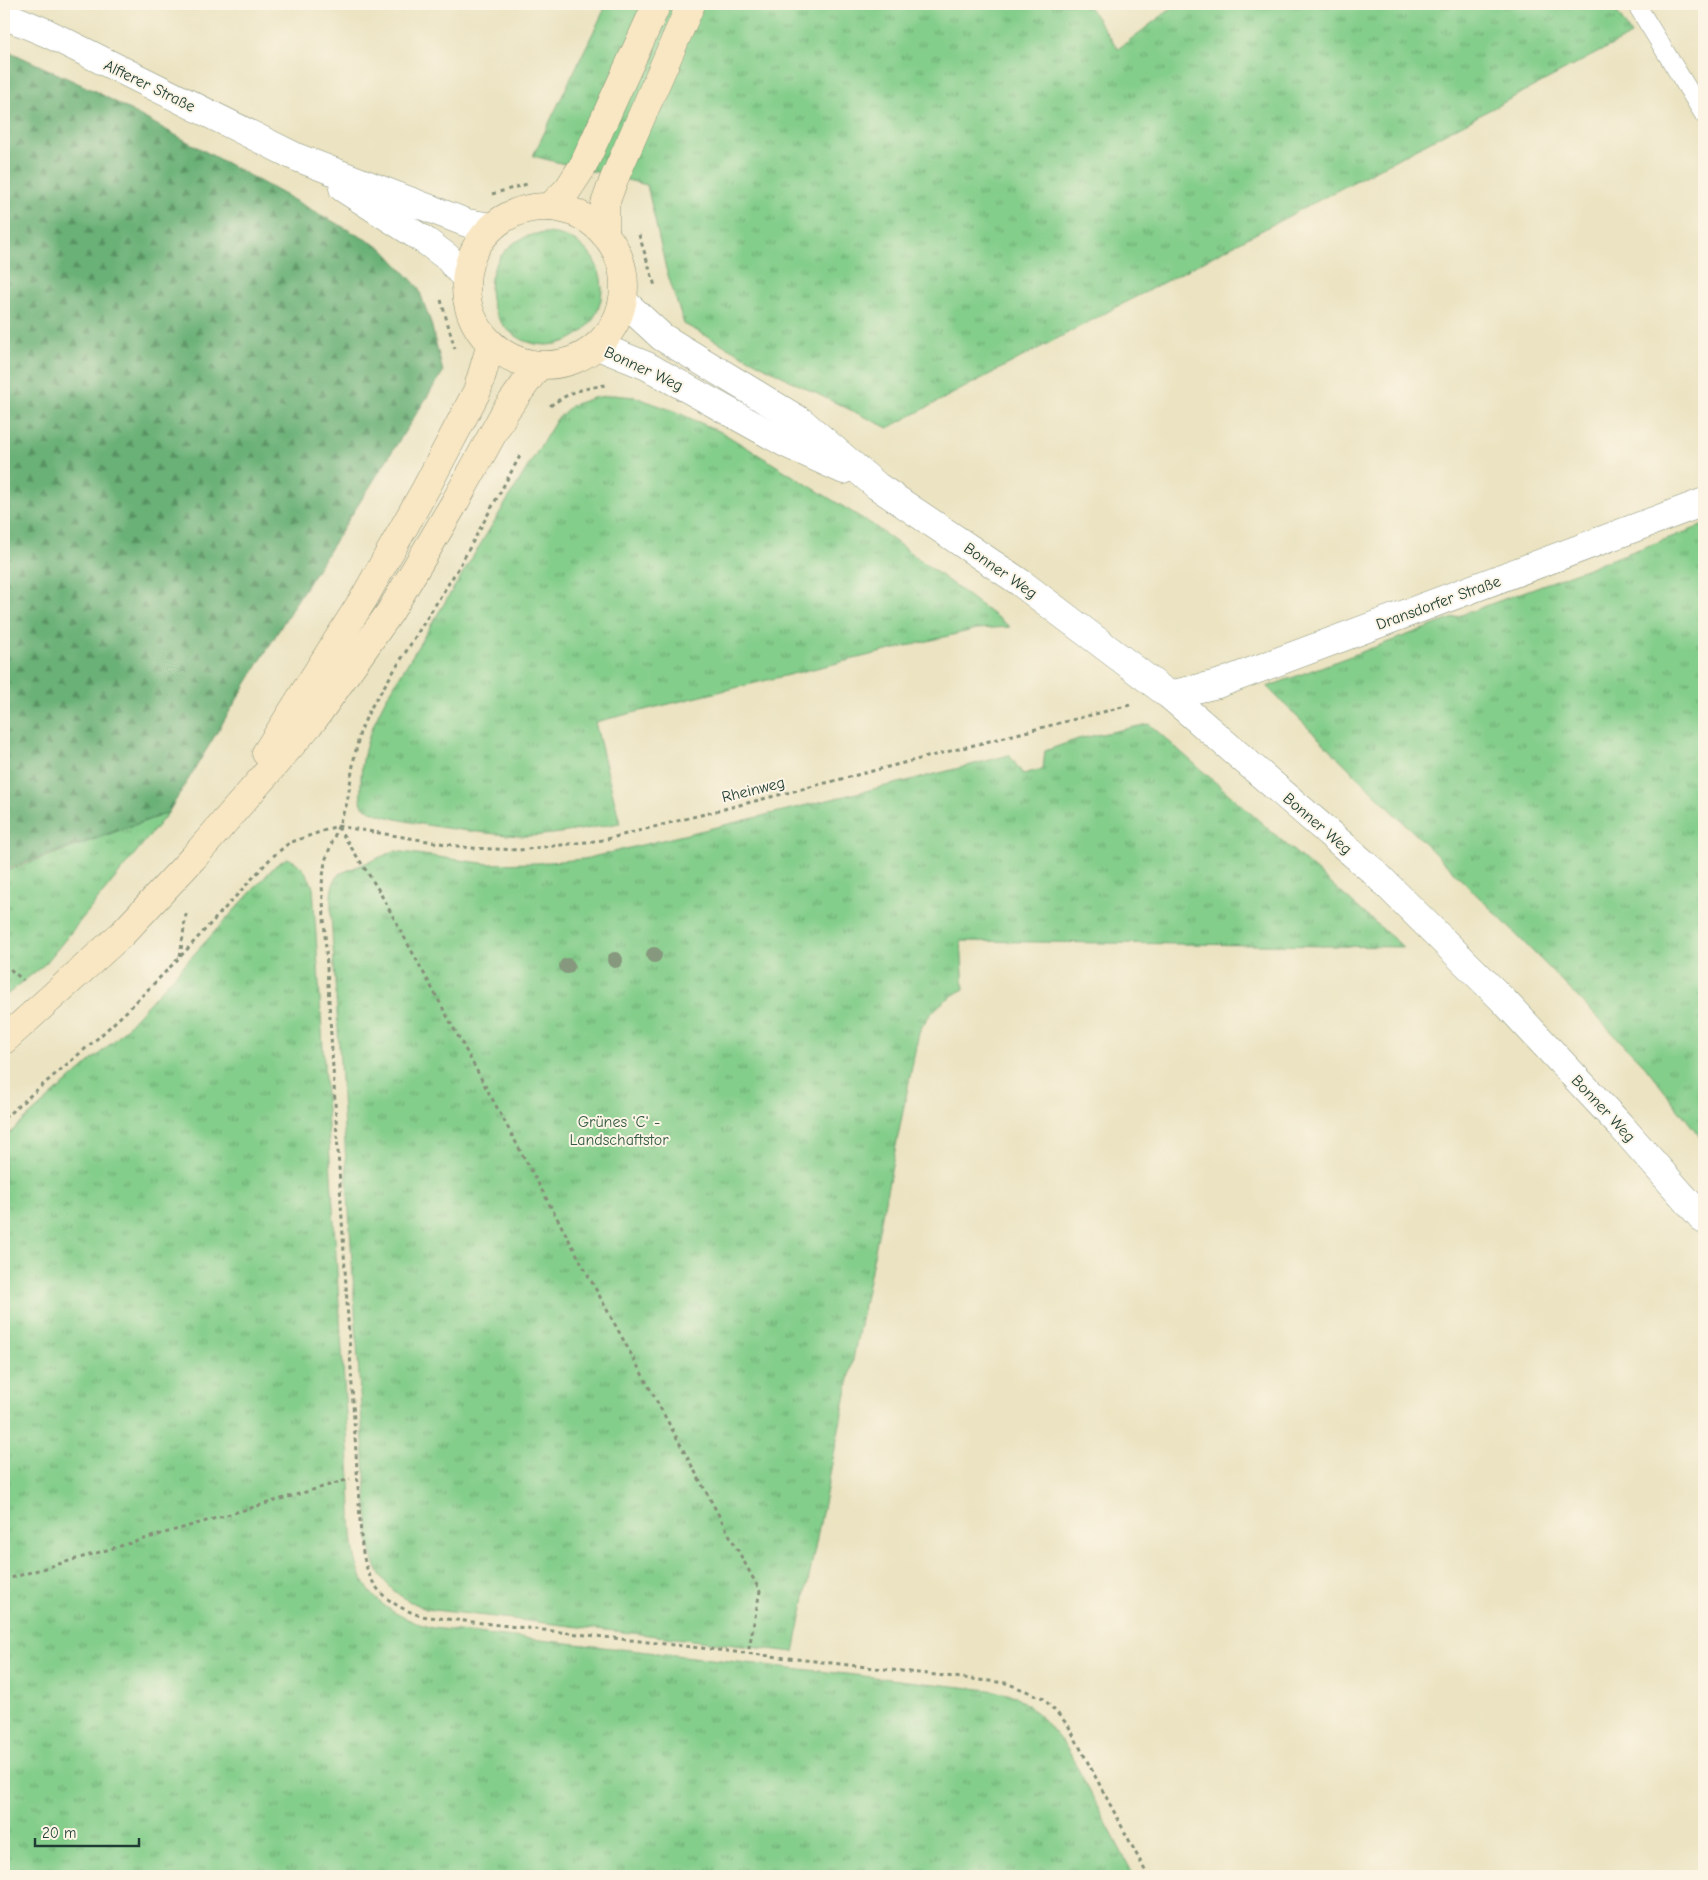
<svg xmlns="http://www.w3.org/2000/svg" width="1708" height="1880" font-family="'Comic Neue',sans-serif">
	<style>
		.grass { fill: url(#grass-tufts); stroke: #528660 }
		.forest { fill: url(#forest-firs); stroke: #457756 }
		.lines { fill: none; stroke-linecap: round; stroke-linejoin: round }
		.service-casing { stroke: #85907a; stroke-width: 19 }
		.minor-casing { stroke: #85907a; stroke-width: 29 }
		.tertiary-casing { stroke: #85907a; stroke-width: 29 }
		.secondary-casing { stroke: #85907a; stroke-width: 29 }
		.path { stroke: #85907a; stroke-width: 3; stroke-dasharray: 4 4; stroke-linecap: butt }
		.service { stroke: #fff; stroke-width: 18 }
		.minor { stroke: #fff; stroke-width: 28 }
		.tertiary { stroke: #fff; stroke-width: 28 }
		.secondary { stroke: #f9e7c3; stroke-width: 28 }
		.tree { fill: #86987d }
		.labels { text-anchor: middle; stroke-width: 4; stroke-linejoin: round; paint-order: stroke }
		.street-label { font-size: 16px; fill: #1f3d34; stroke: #fcf5e5 }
		.park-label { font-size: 16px; fill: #335a45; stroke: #fcf5e5 }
	</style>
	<defs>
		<pattern id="grass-tufts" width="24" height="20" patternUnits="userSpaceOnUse" patternTransform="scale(1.25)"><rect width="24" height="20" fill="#84ce8b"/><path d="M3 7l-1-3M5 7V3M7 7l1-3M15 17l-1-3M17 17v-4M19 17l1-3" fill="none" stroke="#6ba872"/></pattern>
		<pattern id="forest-firs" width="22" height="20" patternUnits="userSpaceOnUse" patternTransform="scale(1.25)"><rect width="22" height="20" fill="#6bb177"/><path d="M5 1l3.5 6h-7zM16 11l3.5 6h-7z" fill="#579162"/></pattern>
	</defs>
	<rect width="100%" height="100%" fill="#fcf5e5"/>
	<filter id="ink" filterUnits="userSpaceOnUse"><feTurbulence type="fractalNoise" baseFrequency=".02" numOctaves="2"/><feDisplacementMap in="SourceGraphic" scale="10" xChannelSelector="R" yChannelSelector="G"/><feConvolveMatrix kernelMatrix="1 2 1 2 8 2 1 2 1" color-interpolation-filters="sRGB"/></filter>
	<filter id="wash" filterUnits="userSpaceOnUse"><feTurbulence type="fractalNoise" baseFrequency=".0096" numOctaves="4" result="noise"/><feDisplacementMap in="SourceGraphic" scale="20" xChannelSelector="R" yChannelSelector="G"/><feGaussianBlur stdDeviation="1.12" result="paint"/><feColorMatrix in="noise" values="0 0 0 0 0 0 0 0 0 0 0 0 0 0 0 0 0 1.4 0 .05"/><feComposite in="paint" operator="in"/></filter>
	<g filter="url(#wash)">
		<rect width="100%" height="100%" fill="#ebe3c1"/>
		<g class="grass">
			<path d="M 607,4 L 1087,4 L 1118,49 L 1177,4 L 1612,4 L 1631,35 L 888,428 L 799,385 L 684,324 L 666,269 L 647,185 L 533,156 Z"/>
			<circle cx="546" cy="289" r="56"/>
			<path d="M 613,395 L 635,397 L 674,411 L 723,433 L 873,525 L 1010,627 L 977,629 L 595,722 L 620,823 C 589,828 558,835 526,836 C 504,836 368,822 362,804 C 360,800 361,793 361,788 C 360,755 370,731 384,702 L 557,419 L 572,405 L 593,398 Z"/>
			<path d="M 1704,525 L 1704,1142 L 1645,1066 L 1499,917 L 1267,687 Z"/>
			<path d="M 1149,724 L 1403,947 L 961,941 L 964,989 C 944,999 929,1012 919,1032 L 794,1652 L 426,1609 C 392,1595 374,1578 369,1540 L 331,915 C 331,900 329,886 339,874 L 395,851 L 488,864 L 538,863 L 584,859 L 944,772 L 1009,755 L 1023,774 L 1043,769 L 1045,751 L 1078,739 Z"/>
			<path d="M 168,813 L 46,963 L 4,997 L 4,872 Z"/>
			<path d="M 287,858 C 301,863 308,874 313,887 L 350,1479 C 353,1555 345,1602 432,1628 L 989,1690 L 1016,1696 L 1040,1716 L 1067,1748 L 1134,1876 L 4,1876 L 4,1138 L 117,1038 L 275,866 Z"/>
		</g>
		<path class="forest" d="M 4,49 L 97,92 L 383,249 L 418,287 L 431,323 L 443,372 L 296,602 L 168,813 L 4,870 Z"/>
	</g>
	<g filter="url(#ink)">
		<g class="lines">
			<defs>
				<path id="service" d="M 1636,4 L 1704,115"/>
				<path id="minor" d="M 1169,695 L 1218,684 L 1704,502"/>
				<g id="tertiary">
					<path d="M 4,15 L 47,33 L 296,157 L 467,223 L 492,227"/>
					<path d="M 343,188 L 427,242 L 447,257 L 466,278"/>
					<path d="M 623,301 L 662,337 L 802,422 L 877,486 L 1021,583 L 1169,695 L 1373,871 L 1504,1001 L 1620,1125 L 1704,1220"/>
					<path d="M 598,346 L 647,366 L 787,444 L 844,470"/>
				</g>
				<g id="secondary">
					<circle cx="545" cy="286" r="79"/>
					<path d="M 550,207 L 568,189 L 583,166 L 657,4"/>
					<path d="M 605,235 L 605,204 L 614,179 L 691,4"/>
					<path d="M 266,753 L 364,598 L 426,488 L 477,391 L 491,344"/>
					<path d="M 4,1040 L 123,933 L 193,858 L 314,719 L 390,612 L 455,502 L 506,410 L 538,366"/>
				</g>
			</defs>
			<use href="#service" class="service-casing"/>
			<use href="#minor" class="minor-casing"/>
			<use href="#tertiary" class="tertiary-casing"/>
			<use href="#secondary" class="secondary-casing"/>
			<g class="path">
				<path d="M 492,194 L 527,184"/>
				<path d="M 639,235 L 655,286"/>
				<path d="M 441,300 L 455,349"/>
				<path d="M 550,406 C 571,391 581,389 606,385"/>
				<path d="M 520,456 L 459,567 L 370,709 L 360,732 L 354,759 L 347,803 L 325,861 L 322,884 L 361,1537 C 365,1582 379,1601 421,1616 L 1006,1683 L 1043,1698 L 1068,1725 L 1148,1876"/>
				<path d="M 338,827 L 378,889 L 760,1591 L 748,1653"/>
				<path d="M 180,957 L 186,914"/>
				<path d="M 4,964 L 23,980"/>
				<path d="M 4,1118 L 99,1037 L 129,1009 L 179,958 L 271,858 L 289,843 L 337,826 L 470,848 L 519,850 L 603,840 L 1130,705"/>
				<path d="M 4,1580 L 350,1479"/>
			</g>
			<use href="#service" class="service"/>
			<use href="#minor" class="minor"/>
			<use href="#tertiary" class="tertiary"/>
			<use href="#secondary" class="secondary"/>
		</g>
		<g class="tree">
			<circle cx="654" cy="955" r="8"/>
			<circle cx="615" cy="960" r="8"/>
			<circle cx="567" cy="966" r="8"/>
		</g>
	</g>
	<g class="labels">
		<g class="street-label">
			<text transform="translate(150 85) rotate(26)" y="6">Alfterer Straße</text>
			<text transform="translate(644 368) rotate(25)" y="6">Bonner Weg</text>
			<text transform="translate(1001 570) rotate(35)" y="6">Bonner Weg</text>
			<text transform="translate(1438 602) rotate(-20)" y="6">Dransdorfer Straße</text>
			<text transform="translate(753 789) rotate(-14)" y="6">Rheinweg</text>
			<text transform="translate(1318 823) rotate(41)" y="6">Bonner Weg</text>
			<text transform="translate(1604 1108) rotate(47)" y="6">Bonner Weg</text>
		</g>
		<g class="park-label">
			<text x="619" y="1127">Grünes 'C' -<tspan x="619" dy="18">Landschaftstor</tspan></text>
		</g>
	</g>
	<rect width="1708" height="1880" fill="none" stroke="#fcf5e5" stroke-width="20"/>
	<path d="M35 1838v8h104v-8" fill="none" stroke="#1f3d34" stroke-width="2.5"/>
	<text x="42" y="1838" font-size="15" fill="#1f3d34" stroke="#fcf5e5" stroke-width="4" paint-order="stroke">20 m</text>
</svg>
